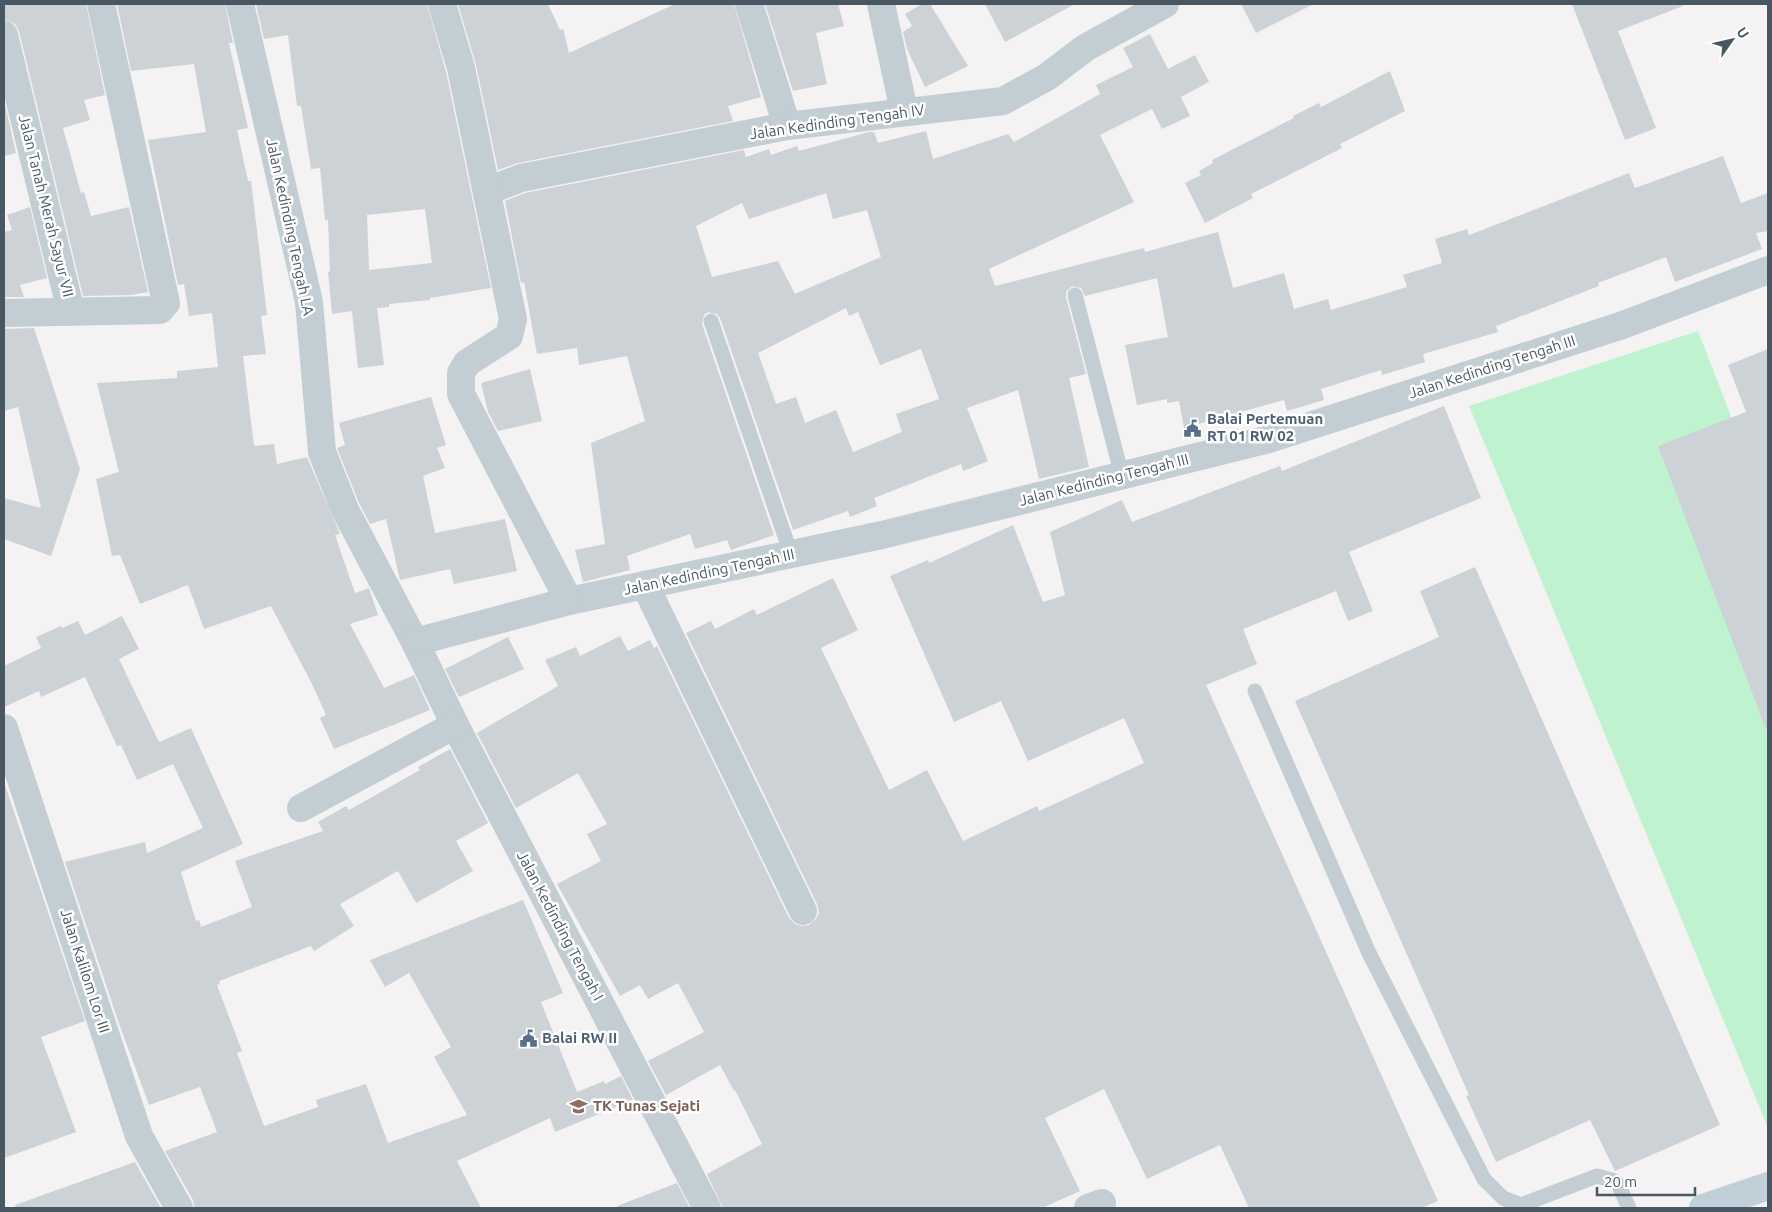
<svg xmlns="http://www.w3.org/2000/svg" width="1772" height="1212" font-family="Ubuntu,sans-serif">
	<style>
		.green { fill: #bff3cf }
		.building { fill: #cdd2d6; fill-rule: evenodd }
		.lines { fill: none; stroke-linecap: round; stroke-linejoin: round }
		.service { stroke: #c2cdd4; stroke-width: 15 }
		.minor { stroke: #c2cdd4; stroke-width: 28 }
		.secondary { stroke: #c1cfd9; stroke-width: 28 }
		.labels { text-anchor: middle; stroke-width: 5; stroke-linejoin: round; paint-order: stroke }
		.street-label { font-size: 15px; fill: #485761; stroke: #fff }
		.service-label { font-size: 15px; font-weight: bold; fill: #4e5e75; stroke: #fff; text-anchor: start }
		.education-label { font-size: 15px; font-weight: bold; fill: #785e54; stroke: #fff; text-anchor: start }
	</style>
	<rect width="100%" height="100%" fill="#f4f2f2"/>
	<path class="green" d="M 1698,331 L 1768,511 L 1768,1128 L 1469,406 Z"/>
	<g class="building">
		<path d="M 4,4 L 86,4 L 105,95 L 84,100 L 90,120 L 63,128 L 81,193 L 84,192 L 91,216 L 129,207 L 148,292 L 131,295 L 83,296 L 19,31 L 15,24 L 4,20 Z"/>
		<path d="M 117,4 L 225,4 L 233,43 L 229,43 L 248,128 L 237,130 L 248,181 L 251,181 L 267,315 L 261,316 L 266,354 L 243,356 L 254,446 L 274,444 L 277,464 L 307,457 L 340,534 L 335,535 L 355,593 L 369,588 L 378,615 L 350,624 L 384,688 L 414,675 L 430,710 L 334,749 L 320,718 L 326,715 L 312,684 L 271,606 L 204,629 L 188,585 L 140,604 L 120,555 L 112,556 L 96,479 L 119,472 L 97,383 L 177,378 L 177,371 L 218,367 L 212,313 L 189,316 L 184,284 L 178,285 L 148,140 L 206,132 L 194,64 L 131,71 Z"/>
		<path d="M 256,4 L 427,4 L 446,72 L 491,288 L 430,298 L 430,300 L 389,304 L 389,307 L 377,308 L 384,365 L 358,368 L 352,311 L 332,314 L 328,272 L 330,271 L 328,220 L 325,220 L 320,168 L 311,169 L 301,106 L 297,106 L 288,35 L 264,39 ZM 425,209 L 432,263 L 369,270 L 367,215 Z"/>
		<path d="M 458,4 L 548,4 L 560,30 L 563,29 L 569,53 L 675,4 L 734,4 L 761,97 L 728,106 L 733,121 L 518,163 L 498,170 L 476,65 Z"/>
		<path d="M 765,4 L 838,4 L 844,26 L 816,33 L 827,84 L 793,91 Z"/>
		<path d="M 922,4 L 930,4 L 968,66 L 925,87 L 907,49 L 903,32 L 912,26 L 905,14 Z"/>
		<path d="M 985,4 L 1075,4 L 1005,42 Z"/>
		<path d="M 1241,4 L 1314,4 L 1256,33 Z"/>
		<path d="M 1572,4 L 1683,4 L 1683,6 L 1618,31 L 1656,128 L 1625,140 Z"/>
		<path d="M 1150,34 L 1168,69 L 1195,55 L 1209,82 L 1181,97 L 1190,116 L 1162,129 L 1152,109 L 1100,135 L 1134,202 L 989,269 L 995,286 L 1144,248 L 1145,252 L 1218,232 L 1233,288 L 1284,273 L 1294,309 L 1328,299 L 1331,310 L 1407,287 L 1403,275 L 1442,263 L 1435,239 L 1467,229 L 1469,235 L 1629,173 L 1635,188 L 1723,156 L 1741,203 L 1768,193 L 1768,231 L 1756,233 L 1762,249 L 1675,282 L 1666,257 L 1598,283 L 1599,286 L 1496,326 L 1498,332 L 1423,354 L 1425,362 L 1382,375 L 1381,370 L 1321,389 L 1324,400 L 1287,411 L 1284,400 L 1184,428 L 1179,401 L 1167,403 L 1167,399 L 1137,405 L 1125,345 L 1168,337 L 1157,278 L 1085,296 L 1081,288 L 1072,286 L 1066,292 L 1066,297 L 1086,374 L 1069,378 L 1089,467 L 1039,479 L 1018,390 L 967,408 L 988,461 L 963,471 L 961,464 L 874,498 L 877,506 L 850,517 L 848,511 L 793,530 L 720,318 L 717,314 L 708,312 L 704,315 L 702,324 L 774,535 L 731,550 L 727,540 L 695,549 L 690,534 L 627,556 L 630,570 L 583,582 L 575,550 L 605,544 L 591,443 L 645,421 L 627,356 L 579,365 L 577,348 L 537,354 L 524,282 L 521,283 L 505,201 L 525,193 L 744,150 L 746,157 L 769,149 L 771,155 L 797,146 L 799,151 L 869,132 L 874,132 L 878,143 L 926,131 L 933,159 L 1008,134 L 1014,142 L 1100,94 L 1096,85 L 1133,67 L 1123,48 ZM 826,193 L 833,219 L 867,210 L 881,257 L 795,294 L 778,261 L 712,277 L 696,226 L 742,203 L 749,219 ZM 846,308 L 849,316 L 858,312 L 880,365 L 921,349 L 939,399 L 896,414 L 902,432 L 853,452 L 836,410 L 805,423 L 796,397 L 776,404 L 758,353 Z"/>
		<path d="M 1390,71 L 1405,111 L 1340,144 L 1342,148 L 1251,194 L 1253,198 L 1205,223 L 1185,183 L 1201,175 L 1199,171 L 1213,163 L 1212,160 L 1294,118 L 1293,116 L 1319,103 L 1321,107 Z"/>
		<path d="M 4,100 L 16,153 L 4,156 Z"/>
		<path d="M 30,207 L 47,278 L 20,285 L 24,297 L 4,297 L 4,232 L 12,230 L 7,215 Z"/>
		<path d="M 34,328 L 80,469 L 51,556 L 4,539 L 4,498 L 41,508 L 18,407 L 4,411 L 4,329 Z"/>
		<path d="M 1768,349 L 1768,729 L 1766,729 L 1658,446 L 1746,412 L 1728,365 Z"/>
		<path d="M 530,369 L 542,421 L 498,431 L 488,412 L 481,383 Z"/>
		<path d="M 431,397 L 446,445 L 437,448 L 445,468 L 423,476 L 435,533 L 505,519 L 517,571 L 454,584 L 450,569 L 400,580 L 386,519 L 370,524 L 359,503 L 337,448 L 345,445 L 339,423 Z"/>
		<path d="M 1444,406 L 1481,498 L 1349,552 L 1373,611 L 1348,621 L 1336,591 L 1243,629 L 1257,664 L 1206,685 L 1438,1201 L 1421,1208 L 1249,1208 L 1220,1145 L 1147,1179 L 1104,1089 L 1045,1118 L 1080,1191 L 1042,1208 L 723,1208 L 707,1174 L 762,1144 L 735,1090 L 734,1091 L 720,1065 L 666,1095 L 648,1061 L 704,1032 L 678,983 L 648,999 L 640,985 L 620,996 L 557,884 L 601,861 L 587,834 L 607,824 L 578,773 L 516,808 L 477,733 L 558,686 L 545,660 L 576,647 L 580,656 L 620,636 L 628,651 L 650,640 L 654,648 L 657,646 L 789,918 L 795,924 L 801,926 L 809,925 L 816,919 L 819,912 L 817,904 L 686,633 L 711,621 L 715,629 L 754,609 L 757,615 L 833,578 L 858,630 L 821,648 L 889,790 L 927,770 L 963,841 L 1037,806 L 1039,811 L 1144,763 L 1124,718 L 1028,761 L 1001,701 L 954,722 L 890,576 L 928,560 L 929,563 L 1013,525 L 1043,602 L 1065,595 L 1050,532 L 1122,500 L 1132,522 L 1280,466 L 1282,471 Z"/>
		<path d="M 1475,567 L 1720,1125 L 1615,1171 L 1590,1120 L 1496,1162 L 1466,1096 L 1469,1095 L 1295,701 L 1439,637 L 1420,591 Z"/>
		<path d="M 122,616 L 139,649 L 119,659 L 159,742 L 191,728 L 243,844 L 181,872 L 196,921 L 199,920 L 201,927 L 252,907 L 235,861 L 323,831 L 318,822 L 346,806 L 349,810 L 420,770 L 418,767 L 450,749 L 488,823 L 456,841 L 473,871 L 416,903 L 398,871 L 340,904 L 354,926 L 314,951 L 311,946 L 219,981 L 220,984 L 217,985 L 242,1051 L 237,1053 L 264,1126 L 318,1107 L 316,1100 L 366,1084 L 388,1143 L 467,1115 L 434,1057 L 451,1047 L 409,973 L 385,987 L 370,960 L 523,900 L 563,993 L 541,1002 L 577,1092 L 604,1081 L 605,1084 L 621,1076 L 633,1100 L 555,1132 L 550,1118 L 457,1161 L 481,1208 L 195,1208 L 193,1200 L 165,1151 L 217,1132 L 200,1087 L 149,1105 L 118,1021 L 65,862 L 145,842 L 147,853 L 203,828 L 173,764 L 137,780 L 121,745 L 117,746 L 85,677 L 41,697 L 39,691 L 4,707 L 4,666 L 41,648 L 36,637 L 61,626 L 62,628 L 78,621 L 85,635 Z"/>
		<path d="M 508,637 L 524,669 L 459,697 L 445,669 Z"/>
		<path d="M 4,782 L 85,1021 L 41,1037 L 76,1132 L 4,1158 Z"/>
		<path d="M 135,1162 L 161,1208 L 16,1208 L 15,1205 Z"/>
		<path d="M 677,1183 L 690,1208 L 618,1208 L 617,1206 Z"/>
	</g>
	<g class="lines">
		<g class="service">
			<path d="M 1075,295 L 1122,476"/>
			<path d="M 711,321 L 791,554"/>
			<path d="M 1255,691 L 1369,953 L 1484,1179 L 1503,1198 L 1521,1205 L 1597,1176 L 1612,1180 L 1618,1184 L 1629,1208"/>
		</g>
		<g class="minor">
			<path d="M 240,4 L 309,302 L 322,452 L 345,510 L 415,642 L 455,725 L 707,1208"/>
			<path d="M 749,4 L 787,126"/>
			<path d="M 881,4 L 904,111"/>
			<path d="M 4,35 L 71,312"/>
			<path d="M 487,191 L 521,178 L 787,126 L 1003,101 L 1047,77 L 1085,48 L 1165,4"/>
			<path d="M 4,313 L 160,310 L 166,303 L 101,4"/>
			<path d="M 645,585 L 803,911"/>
			<path d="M 569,601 L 882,535 L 1269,439 L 1620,326 L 1768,270"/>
			<path d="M 415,642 L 569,601 L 461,394 L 461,373 L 467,363 L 509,336 L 513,319 L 461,68 L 442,4"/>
			<path d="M 4,728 L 139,1136 L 179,1208"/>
			<path d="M 301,808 L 455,725"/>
			<path d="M 1088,1208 L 1102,1203"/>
		</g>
		<path class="secondary" d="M 1703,1208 L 1768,1186"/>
	</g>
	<defs>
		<symbol id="civic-bare" viewBox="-9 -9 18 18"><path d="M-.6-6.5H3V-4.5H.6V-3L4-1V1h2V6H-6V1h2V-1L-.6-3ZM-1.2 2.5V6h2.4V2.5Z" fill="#5c6f8a" stroke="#fff" stroke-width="2.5" paint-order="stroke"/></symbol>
		<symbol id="school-bare" viewBox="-9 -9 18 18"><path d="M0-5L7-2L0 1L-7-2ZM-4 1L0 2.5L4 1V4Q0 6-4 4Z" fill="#8d6e63" stroke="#fff" stroke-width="2.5" paint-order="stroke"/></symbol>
	</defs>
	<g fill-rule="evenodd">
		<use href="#civic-bare" x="1180" y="416" width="25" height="25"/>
		<use href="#civic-bare" x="516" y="1026" width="25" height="25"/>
		<use href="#school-bare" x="566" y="1094" width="25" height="25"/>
	</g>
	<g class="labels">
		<g class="street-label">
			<text transform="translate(837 122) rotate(-8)" y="5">Jalan Kedinding Tengah IV</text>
			<text transform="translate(46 206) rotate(76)" y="5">Jalan Tanah Merah Sayur VII</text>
			<text transform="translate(290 227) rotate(78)" y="5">Jalan Kedinding Tengah LA</text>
			<text transform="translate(1492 367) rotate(-18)" y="5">Jalan Kedinding Tengah III</text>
			<text transform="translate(1104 480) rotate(-14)" y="5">Jalan Kedinding Tengah III</text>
			<text transform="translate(709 572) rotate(-12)" y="5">Jalan Kedinding Tengah III</text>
			<text transform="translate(560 926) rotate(62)" y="5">Jalan Kedinding Tengah I</text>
			<text transform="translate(85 971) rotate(72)" y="5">Jalan Kalilom Lor III</text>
		</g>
		<g class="service-label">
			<text x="1207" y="424">Balai Pertemuan<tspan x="1207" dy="17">RT 01 RW 02</tspan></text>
			<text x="542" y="1043">Balai RW II</text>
		</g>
		<g class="education-label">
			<text x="593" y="1111">TK Tunas Sejati</text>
		</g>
	</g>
	<rect width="1772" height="1212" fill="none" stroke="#485761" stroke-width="10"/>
	<g transform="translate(1732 40) rotate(56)" stroke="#ffffff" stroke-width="4" paint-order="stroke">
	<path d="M0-4L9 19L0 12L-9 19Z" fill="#485761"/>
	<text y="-8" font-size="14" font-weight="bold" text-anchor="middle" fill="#485761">U</text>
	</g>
	<path d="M1597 1187v8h98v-8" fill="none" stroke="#485761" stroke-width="2.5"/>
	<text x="1604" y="1187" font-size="15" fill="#485761" stroke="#ffffff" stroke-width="4" paint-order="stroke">20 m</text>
</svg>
